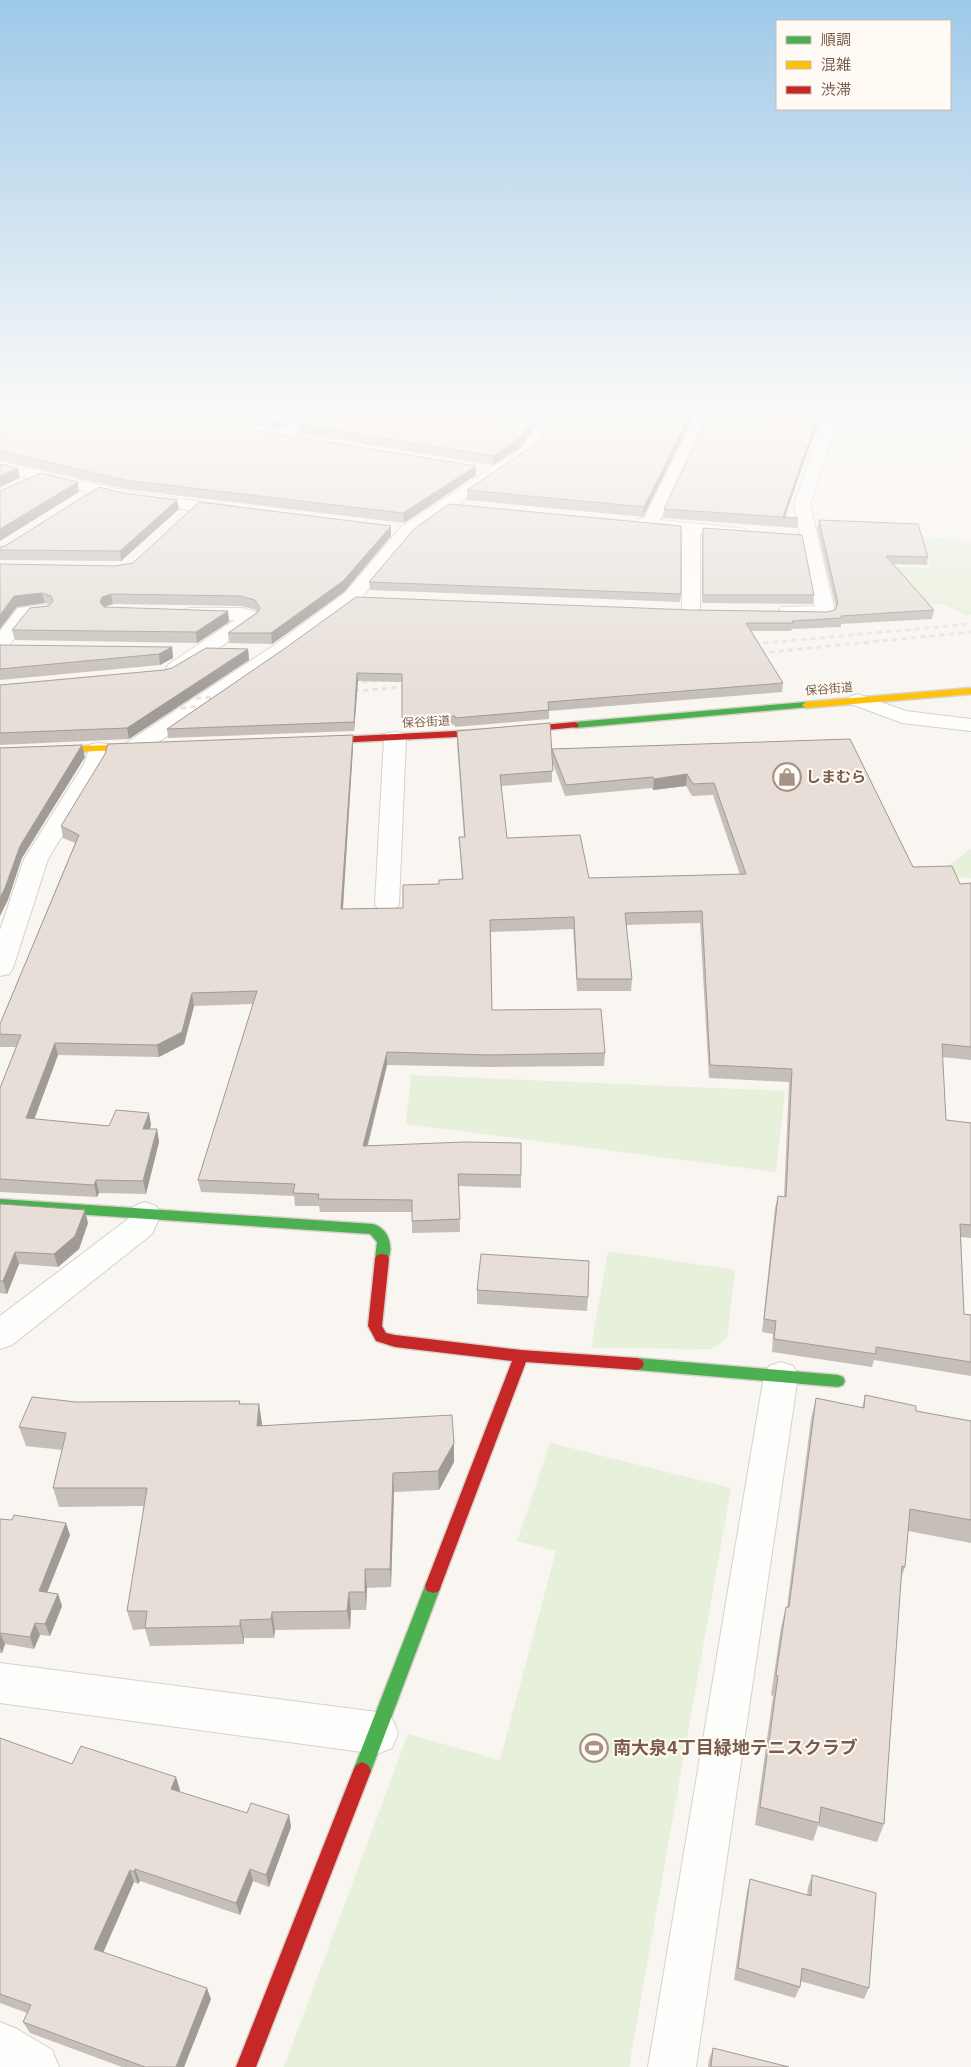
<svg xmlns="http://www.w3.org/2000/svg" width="971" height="2067" font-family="'IBM Plex Sans','Noto Sans JP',sans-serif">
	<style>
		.green { fill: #e7f0db }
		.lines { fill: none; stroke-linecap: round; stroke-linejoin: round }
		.street-casing { stroke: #d7d1cb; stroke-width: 2 }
		.fast-casing { stroke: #d9d2cb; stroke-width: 3 }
		.slow-casing { stroke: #d9d2cb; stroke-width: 3 }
		.jam-casing { stroke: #d9d2cb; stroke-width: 3 }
		.street { fill: #fefefd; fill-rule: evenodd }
		.fast { fill: #4caf50; fill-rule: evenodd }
		.slow { fill: #ffc107; fill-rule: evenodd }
		.jam { fill: #c62828; fill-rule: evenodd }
		.rail { stroke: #e6e3e7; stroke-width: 3; stroke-dasharray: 5.5 4; stroke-linecap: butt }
		.wall { fill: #c6bfb9; fill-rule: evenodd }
		.shaded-wall { fill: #a19b96 }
		.building { fill: #e6ded7; stroke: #a19b96 }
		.labels { text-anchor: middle; stroke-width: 4; stroke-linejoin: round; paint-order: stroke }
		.far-street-label { font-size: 12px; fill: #7a5c4d; stroke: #fffaf3 }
		.poi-label { font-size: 15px; font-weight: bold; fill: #7a5c4d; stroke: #fffaf3; text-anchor: start }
		.near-poi-label { font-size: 18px; font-weight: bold; fill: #7a5c4d; stroke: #fffaf3; text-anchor: start }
	</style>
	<rect width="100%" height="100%" fill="#f9f5f0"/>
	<g class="green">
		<path d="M 922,536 L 971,541 L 971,615 L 966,615 L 942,604 L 849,606 L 828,564 L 930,568 Z"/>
		<path d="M 971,849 L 971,878 L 935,876 L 969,850 Z"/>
		<path d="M 411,1075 L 785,1091 L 776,1172 L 406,1124 Z"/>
		<path d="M 608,1251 L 735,1270 L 727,1339 L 711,1349 L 591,1348 Z"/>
		<path d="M 550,1443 L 731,1488 L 629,2067 L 284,2067 L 408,1734 L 500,1760 L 556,1551 L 517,1541 Z"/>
	</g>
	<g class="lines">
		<defs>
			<g id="street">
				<path d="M 178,411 L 199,411 L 197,414 L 155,431 L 145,431 L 143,428 L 145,425 Z"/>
				<path d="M 280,411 L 309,411 L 320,414 L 322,417 L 320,420 L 292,434 L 316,439 L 319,442 L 316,445 L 311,447 L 272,439 L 269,436 L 272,433 L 301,418 L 282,414 Z"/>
				<path d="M 549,411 L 564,411 L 532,454 L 413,535 L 359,601 L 284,656 L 144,752 L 136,753 L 128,752 L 125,747 L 128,742 L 270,648 L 345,593 L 401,527 L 522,448 Z"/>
				<path d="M 698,411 L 712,411 L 660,520 L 739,528 L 745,529 L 748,533 L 745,537 L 739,538 L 700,534 L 700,610 L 698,614 L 691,616 L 684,614 L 682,610 L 682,532 L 643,528 L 637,527 L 635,523 L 637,519 L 644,518 Z"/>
				<path d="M 827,411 L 841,411 L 810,504 L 835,612 L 833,616 C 818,620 796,619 781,615 L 779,611 L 781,607 L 815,606 L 794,504 Z"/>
				<path d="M 0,461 L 125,491 L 232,506 L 238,507 L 240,511 L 238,515 L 232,516 L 125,501 L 0,471 Z"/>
				<path d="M 44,605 L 51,607 L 53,611 L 51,615 L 31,617 L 7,648 L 0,650 L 0,631 L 18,608 Z"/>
				<path d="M 190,608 L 241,608 L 256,612 L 259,618 L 257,622 L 183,672 L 176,674 L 169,672 L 166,668 L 169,664 L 235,620 L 183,618 L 181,614 L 183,610 Z"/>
				<path d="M 858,694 L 906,711 L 971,719 L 971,731 L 902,723 L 851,704 L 848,700 L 851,696 Z"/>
				<path d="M 395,732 L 403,733 L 406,738 L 399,904 L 396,909 L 387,911 L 378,909 L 375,904 L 384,738 L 387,733 Z"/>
				<path d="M 99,743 L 107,744 L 110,749 L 106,764 L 48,859 L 13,968 L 9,974 L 0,976 L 0,930 L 24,859 L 84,764 L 91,744 Z"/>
				<path d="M 145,1202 L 156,1206 L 161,1214 L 152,1234 L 12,1345 L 0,1349 L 0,1316 L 128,1219 L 134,1206 Z"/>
				<path d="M 781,1362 L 793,1366 L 798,1376 L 696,2067 L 648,2067 L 764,1376 L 769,1366 Z"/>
				<path d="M 0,1663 L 377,1712 L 392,1718 L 398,1733 L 392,1748 L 377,1754 L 0,1703 Z"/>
				<path d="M 0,2022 L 17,2029 L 52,2050 L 59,2067 L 0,2067 Z"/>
			</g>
			<g id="fast">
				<path d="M 806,702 L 810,705 L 809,707 L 575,728 L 571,725 L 575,722 Z"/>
				<path d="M 0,1199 L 373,1224 C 390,1229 394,1248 387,1263 L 382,1264 L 377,1263 L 375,1259 L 377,1242 L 370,1234 L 0,1209 Z"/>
				<path d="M 637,1358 L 838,1375 L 843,1377 L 845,1381 L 843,1385 L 838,1387 L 637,1370 L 632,1368 L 630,1364 L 632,1360 Z"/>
				<path d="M 433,1579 L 439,1581 L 441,1586 L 371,1771 L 368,1777 L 362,1780 L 356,1777 L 353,1771 L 425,1586 L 427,1581 Z"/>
			</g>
			<g id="slow">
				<path d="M 971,688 L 971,694 L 806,708 L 802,705 L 806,702 Z"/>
				<path d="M 143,744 L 146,745 L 146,749 L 0,755 L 0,749 Z"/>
			</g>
			<g id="jam">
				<path d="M 575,722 L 579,725 L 578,727 L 496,735 L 316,744 L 312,741 L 316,738 L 496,729 Z"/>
				<path d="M 382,1254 L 387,1255 L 389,1259 L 382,1326 L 386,1333 L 395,1335 L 521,1350 L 637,1358 L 642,1360 L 644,1364 L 642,1368 L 637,1370 L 526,1362 L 441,1586 L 439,1591 L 433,1593 L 427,1591 L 425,1586 L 512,1361 L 395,1347 L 376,1341 L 368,1326 L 375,1259 L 377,1255 Z"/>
				<path d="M 362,1762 L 368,1765 L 371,1771 L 256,2067 L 236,2067 L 353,1771 L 356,1765 Z"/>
			</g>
		</defs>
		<use href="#street" class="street-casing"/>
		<use href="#fast" class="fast-casing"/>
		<use href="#slow" class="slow-casing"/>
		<use href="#jam" class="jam-casing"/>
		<use href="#street" class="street"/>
		<use href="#fast" class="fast"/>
		<use href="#slow" class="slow"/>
		<use href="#jam" class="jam"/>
		<g class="rail">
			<path d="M 744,645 L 971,624"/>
			<path d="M 750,654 L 971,632"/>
			<path d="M 343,684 L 386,680"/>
			<path d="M 344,692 L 416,686"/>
			<path d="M 177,700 L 226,696"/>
			<path d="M 162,710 L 214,705"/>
		</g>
	</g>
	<g class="wall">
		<path d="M 0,411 L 133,429 L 276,434 L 476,466 L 476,475 L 404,523 L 125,489 L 0,460 Z"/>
		<path d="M 73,411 L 171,411 L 134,425 Z"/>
		<path d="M 198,411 L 295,411 L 295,419 L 275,429 L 198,414 Z"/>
		<path d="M 317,411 L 546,411 L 521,447 L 493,465 L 299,433 L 298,424 L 320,412 Z"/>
		<path d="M 560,411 L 696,411 L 643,517 L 467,500 L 467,490 L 533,446 Z"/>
		<path d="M 710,411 L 824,411 L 803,464 L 785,517 L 798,518 L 797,528 L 663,518 L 664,509 Z"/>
		<path d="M 123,493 L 177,500 L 179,509 L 121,561 L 0,560 L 0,547 L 5,546 Z"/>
		<path d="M 819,520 L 928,557 L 927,565 L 893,564 L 934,610 L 932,619 L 841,624 L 841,627 L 792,629 L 791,631 L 751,631 L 783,683 L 782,692 L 549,711 L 549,719 L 455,727 L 455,725 L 403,727 L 402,682 L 358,681 L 354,731 L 168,738 L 167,729 L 284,649 L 692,610 L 827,612 L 835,610 L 836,608 L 817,528 Z"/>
		<path d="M 391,526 L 391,536 L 344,592 L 272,644 L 229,643 L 228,633 L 257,612 L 256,610 L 241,606 L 113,604 L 104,607 L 228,611 L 229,622 L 197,643 L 15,640 L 12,630 L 50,605 L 45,603 L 17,607 L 0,564 L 115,566 Z"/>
		<path d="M 703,528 L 814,595 L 813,604 L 702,603 L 702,536 Z"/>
		<path d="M 369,582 L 681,594 L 680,602 L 370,590 Z"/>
		<path d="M 0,645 L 172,647 L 173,658 L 160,665 L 0,680 Z"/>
		<path d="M 248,649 L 249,660 L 129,739 L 0,745 L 0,685 L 164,670 Z"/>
		<path d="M 457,731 L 552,757 L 552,749 L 850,739 L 913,867 L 960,884 L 971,883 L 971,1060 L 942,1057 L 946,1120 L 971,1123 L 971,1238 L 961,1237 L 964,1314 L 971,1315 L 971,1376 L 874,1360 L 872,1367 L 772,1352 L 773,1334 L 762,1332 L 775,1208 L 778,1196 L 784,1197 L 789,1082 L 709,1078 L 700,923 L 626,925 L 632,979 L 631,991 L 577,991 L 573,929 L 491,932 L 492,1010 L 605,1053 L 604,1066 L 488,1067 L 387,1065 L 368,1146 L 521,1143 L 521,1188 L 459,1186 L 460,1232 L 412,1233 L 412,1212 L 320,1212 L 319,1206 L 295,1206 L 294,1196 L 201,1192 L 198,1180 L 253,1004 L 194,1006 L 184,1044 L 159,1057 L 58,1055 L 34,1119 L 109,1126 L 151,1125 L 150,1129 L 157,1129 L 159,1142 L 146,1194 L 99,1193 L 97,1197 L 0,1192 L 0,1088 L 16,1047 L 0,1047 L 0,1024 L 75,843 L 63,838 L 61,826 L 353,747 L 343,909 L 403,908 L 439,884 L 462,879 L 459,837 L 464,837 L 457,743 ZM 552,761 L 565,796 L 652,788 L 653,790 L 686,786 L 692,796 L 713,795 L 740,875 L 589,878 L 507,838 L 501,786 L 552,782 Z"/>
		<path d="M 0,1204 L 88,1223 L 79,1249 L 58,1267 L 19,1264 L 7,1294 L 0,1293 Z"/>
		<path d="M 477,1290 L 588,1297 L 587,1311 L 477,1304 Z"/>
		<path d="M 865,1395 L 916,1411 L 971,1421 L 971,1543 L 908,1531 L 905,1567 L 901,1578 L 884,1824 L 877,1842 L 818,1826 L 813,1841 L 755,1825 L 773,1696 L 771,1695 L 781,1627 L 786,1607 L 787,1607 L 811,1419 L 816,1398 L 862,1408 Z"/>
		<path d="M 240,1401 L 240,1404 L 262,1423 L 262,1426 L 454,1462 L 439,1490 L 394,1492 L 391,1587 L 367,1588 L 366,1610 L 351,1610 L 350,1629 L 275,1630 L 274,1638 L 244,1638 L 244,1644 L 150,1646 L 145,1629 L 133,1630 L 127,1611 L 144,1506 L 59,1507 L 53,1488 L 62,1450 L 26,1446 L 19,1427 L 76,1402 Z"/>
		<path d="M 0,1519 L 70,1535 L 47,1592 L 58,1594 L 62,1606 L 50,1636 L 40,1635 L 34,1649 L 5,1644 L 2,1653 L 0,1653 Z"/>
		<path d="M 0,1738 L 72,1764 L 180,1790 L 179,1792 L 247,1813 L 289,1815 L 291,1827 L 269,1887 L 253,1881 L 240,1915 L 140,1881 L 138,1884 L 134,1882 L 103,1952 L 211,1999 L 184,2067 L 122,2067 L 30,2033 L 23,2022 L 27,2013 L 0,2003 Z"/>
		<path d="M 812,1875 L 869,1988 L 864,1999 L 800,1981 L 800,1987 L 795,1998 L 734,1980 L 747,1891 L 750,1879 L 807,1895 L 808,1887 Z"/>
		<path d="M 713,2048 L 789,2067 L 708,2067 L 709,2060 Z"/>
	</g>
	<g class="shaded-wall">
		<path d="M 145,411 L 171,411 L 134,425 L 133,416 Z"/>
		<path d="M 291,411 L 295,411 L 295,419 L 275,429 L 274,420 Z"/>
		<path d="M 540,411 L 546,411 L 521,447 L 493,465 L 493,456 Z"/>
		<path d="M 692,411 L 696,411 L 643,517 L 644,507 Z"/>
		<path d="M 821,411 L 824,411 L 803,464 L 785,517 L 783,517 L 804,455 Z"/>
		<path d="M 476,466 L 476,475 L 404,523 L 403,513 Z"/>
		<path d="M 18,468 L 20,478 L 0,487 L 0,476 Z"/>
		<path d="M 78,482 L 79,492 L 0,541 L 0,529 Z"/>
		<path d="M 177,500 L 179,509 L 121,561 L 120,551 Z"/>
		<path d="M 391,526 L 391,536 L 344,592 L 272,644 L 271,633 Z"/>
		<path d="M 42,593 L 45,603 L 17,607 L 0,629 L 0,615 L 14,596 Z"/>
		<path d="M 111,594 L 113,604 L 104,607 L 100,602 L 102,597 Z"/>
		<path d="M 228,611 L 229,622 L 197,643 L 196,632 Z"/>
		<path d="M 172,647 L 173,658 L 160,665 L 159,654 Z"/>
		<path d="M 248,649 L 249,660 L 129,739 L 127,728 Z"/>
		<path d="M 357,673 L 358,681 L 354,731 L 354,722 Z"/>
		<path d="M 353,735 L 353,747 L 342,921 L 341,909 Z"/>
		<path d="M 82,745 L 85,757 L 22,858 L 8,900 L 0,916 L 0,898 L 20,846 Z"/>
		<path d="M 687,774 L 686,786 L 653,790 L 654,779 Z"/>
		<path d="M 192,993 L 194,1006 L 184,1044 L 159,1057 L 157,1045 Z"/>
		<path d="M 55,1043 L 58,1055 L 30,1131 L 26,1118 Z"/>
		<path d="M 387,1052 L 387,1065 L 364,1158 L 363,1146 Z"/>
		<path d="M 149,1113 L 151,1125 L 145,1141 L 143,1129 Z"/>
		<path d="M 157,1129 L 159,1142 L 146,1194 L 143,1181 Z"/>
		<path d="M 96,1180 L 99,1193 L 97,1197 L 94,1185 Z"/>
		<path d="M 85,1210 L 88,1223 L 79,1249 L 58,1267 L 54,1254 Z"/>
		<path d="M 15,1252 L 19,1264 L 7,1294 L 3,1281 Z"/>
		<path d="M 259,1404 L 262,1423 L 260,1445 L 257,1426 Z"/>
		<path d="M 454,1443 L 454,1462 L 439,1490 L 438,1471 Z"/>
		<path d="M 393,1473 L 394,1492 L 391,1587 L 390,1569 Z"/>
		<path d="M 66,1523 L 70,1535 L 43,1603 L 39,1591 Z"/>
		<path d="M 365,1569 L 367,1588 L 366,1610 L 365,1592 Z"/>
		<path d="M 349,1592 L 351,1610 L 350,1629 L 347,1611 Z"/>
		<path d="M 58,1594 L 62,1606 L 50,1636 L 45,1624 Z"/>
		<path d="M 272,1612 L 275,1630 L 274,1638 L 271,1619 Z"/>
		<path d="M 240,1620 L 244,1638 L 244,1644 L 240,1626 Z"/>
		<path d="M 35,1623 L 40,1635 L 34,1649 L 30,1637 Z"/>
		<path d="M 0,1633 L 5,1644 L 2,1653 L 0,1648 Z"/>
		<path d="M 176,1777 L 180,1790 L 175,1802 L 171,1789 Z"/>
		<path d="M 289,1815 L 291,1827 L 269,1887 L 266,1875 Z"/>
		<path d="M 135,1869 L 140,1881 L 138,1884 L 134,1872 Z"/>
		<path d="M 250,1869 L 253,1881 L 240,1915 L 236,1903 Z"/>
		<path d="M 130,1870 L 134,1882 L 100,1960 L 94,1949 Z"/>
		<path d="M 207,1988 L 211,1999 L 184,2067 L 176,2067 Z"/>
	</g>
	<g class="building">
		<path d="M 0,411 L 50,411 L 133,429 L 177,414 L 276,434 L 476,466 L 403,513 L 124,480 L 0,451 Z"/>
		<path d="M 111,411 L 145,411 L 133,416 Z"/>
		<path d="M 230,411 L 291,411 L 274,420 Z"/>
		<path d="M 321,411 L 540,411 L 521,437 L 493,456 L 298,424 L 320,413 Z"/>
		<path d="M 560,411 L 692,411 L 644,507 L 467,490 L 533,446 Z"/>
		<path d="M 710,411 L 821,411 L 804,455 L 783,517 L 798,518 L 664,509 Z"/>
		<path d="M 0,464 L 18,468 L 0,476 Z"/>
		<path d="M 41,473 L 78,482 L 0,529 L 0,491 Z"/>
		<path d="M 99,487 L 123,493 L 177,500 L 120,551 L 0,550 L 0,547 L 5,546 Z"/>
		<path d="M 199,502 L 391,526 L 343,581 L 271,633 L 228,633 L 257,613 L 260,608 L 255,600 L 240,596 L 111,594 L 102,597 L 100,602 L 104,607 L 228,611 L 196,632 L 12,630 L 30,608 L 49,606 L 53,601 L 51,596 L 42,593 L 14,596 L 0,615 L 0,564 L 115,566 L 133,563 Z"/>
		<path d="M 449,504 L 681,526 L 681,594 L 369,582 L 414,529 Z"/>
		<path d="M 819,520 L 918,524 L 928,557 L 886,556 L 934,610 L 841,616 L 842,618 L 792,621 L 793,623 L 746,623 L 783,683 L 548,702 L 549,710 L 455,718 L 455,716 L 402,718 L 402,674 L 357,673 L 354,722 L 167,729 L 284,649 L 356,597 L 692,610 L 827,612 L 835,610 L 838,603 Z"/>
		<path d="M 703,528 L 802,535 L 814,595 L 703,595 Z"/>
		<path d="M 0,645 L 172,647 L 159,654 L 0,669 Z"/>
		<path d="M 206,648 L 248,649 L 127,728 L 0,733 L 0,685 L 164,670 L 172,668 Z"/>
		<path d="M 550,723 L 553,771 L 500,775 L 507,838 L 580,835 L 589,878 L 746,874 L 714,783 L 693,784 L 687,774 L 654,779 L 653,777 L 566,785 L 552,749 L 850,739 L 913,867 L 952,866 L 960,884 L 971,883 L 971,1047 L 942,1044 L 946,1120 L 971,1123 L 971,1225 L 960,1224 L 964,1314 L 971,1315 L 971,1362 L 876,1347 L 876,1354 L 774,1339 L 776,1321 L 764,1319 L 778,1196 L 786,1197 L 792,1069 L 710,1065 L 702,911 L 625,913 L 632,979 L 577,979 L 574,917 L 490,920 L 492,1010 L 601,1009 L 605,1053 L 488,1055 L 387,1052 L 363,1146 L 464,1142 L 521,1143 L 521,1175 L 458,1174 L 460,1219 L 412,1221 L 412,1200 L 318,1199 L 319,1194 L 293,1193 L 295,1184 L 198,1180 L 257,991 L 192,993 L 182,1032 L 157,1045 L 55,1043 L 26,1118 L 109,1126 L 116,1110 L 149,1113 L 143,1129 L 157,1129 L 143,1181 L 96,1180 L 94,1185 L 0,1179 L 0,1088 L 21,1035 L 0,1034 L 0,1024 L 79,835 L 61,826 L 105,754 L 108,744 L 353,735 L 341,909 L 403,908 L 403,885 L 439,884 L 439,880 L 463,879 L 459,837 L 465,837 L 457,731 Z"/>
		<path d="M 82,745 L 20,846 L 5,888 L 0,898 L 0,748 Z"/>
		<path d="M 0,1204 L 85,1210 L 75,1236 L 54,1254 L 15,1252 L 3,1281 L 0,1281 Z"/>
		<path d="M 481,1254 L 589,1261 L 588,1297 L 477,1290 Z"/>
		<path d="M 865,1395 L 916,1406 L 916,1411 L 971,1421 L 971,1520 L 910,1509 L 905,1567 L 902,1566 L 884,1824 L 821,1807 L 819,1823 L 760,1807 L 778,1676 L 776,1675 L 786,1607 L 789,1607 L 816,1398 L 864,1408 Z"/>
		<path d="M 32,1397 L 76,1402 L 240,1401 L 239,1404 L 259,1404 L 257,1426 L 452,1415 L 454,1443 L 438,1471 L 393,1473 L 390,1569 L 365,1569 L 365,1592 L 349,1592 L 347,1611 L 272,1612 L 271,1619 L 240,1620 L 240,1626 L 145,1628 L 147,1611 L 127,1611 L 147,1488 L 53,1488 L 66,1433 L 19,1427 Z"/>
		<path d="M 14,1515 L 66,1523 L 39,1591 L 58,1594 L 45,1624 L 35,1623 L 30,1637 L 0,1633 L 0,1519 L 12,1520 Z"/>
		<path d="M 0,1738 L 72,1764 L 81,1746 L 176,1777 L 171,1789 L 247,1813 L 251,1803 L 289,1815 L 266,1875 L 250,1869 L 236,1903 L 135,1869 L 134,1872 L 130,1870 L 94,1949 L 207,1988 L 176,2067 L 145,2067 L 23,2022 L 31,2005 L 0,1994 Z"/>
		<path d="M 812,1875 L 876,1893 L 869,1988 L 802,1968 L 800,1987 L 738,1968 L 750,1879 L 811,1896 Z"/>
		<path d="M 713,2048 L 789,2067 L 711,2067 Z"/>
	</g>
	<linearGradient id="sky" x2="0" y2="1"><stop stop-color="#9ec9e9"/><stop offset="0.59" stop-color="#fcfaf8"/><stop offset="1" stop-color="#fcfaf8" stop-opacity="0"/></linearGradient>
	<rect width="971" height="701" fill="url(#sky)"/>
	<defs>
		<symbol id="shop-ring" viewBox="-11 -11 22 22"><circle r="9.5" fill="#fffaf3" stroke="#a69286" stroke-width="1.5"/><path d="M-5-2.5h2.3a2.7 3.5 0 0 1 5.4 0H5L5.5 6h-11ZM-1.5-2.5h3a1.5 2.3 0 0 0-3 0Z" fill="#a69286"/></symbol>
		<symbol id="stadium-ring" viewBox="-11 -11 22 22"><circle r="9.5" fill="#fffaf3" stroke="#a69286" stroke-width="1.5"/><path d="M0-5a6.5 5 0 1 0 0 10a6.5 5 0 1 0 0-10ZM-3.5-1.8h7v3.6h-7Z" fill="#a69286"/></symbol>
	</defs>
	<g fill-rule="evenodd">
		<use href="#shop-ring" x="771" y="761" width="32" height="32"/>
		<use href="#stadium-ring" x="578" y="1732" width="32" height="32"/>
	</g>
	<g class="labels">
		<g class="far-street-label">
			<text transform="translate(829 689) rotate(-5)" y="4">保谷街道</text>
			<text transform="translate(426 722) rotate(-3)" y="4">保谷街道</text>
		</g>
		<g class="poi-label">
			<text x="806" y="782">しまむら</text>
		</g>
		<g class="near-poi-label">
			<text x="613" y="1754">南大泉4丁目緑地テニスクラブ</text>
		</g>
	</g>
	<rect x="776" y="20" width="175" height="90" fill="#fffaf3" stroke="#cabbb1"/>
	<rect x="786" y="36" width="25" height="8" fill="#4caf50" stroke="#cabbb1"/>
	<text x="821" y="45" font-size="15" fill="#7a5c4d">順調</text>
	<rect x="786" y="61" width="25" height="8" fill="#ffc107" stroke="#cabbb1"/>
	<text x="821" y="70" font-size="15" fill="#7a5c4d">混雑</text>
	<rect x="786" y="86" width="25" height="8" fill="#c62828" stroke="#cabbb1"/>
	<text x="821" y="95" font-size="15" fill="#7a5c4d">渋滞</text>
</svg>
